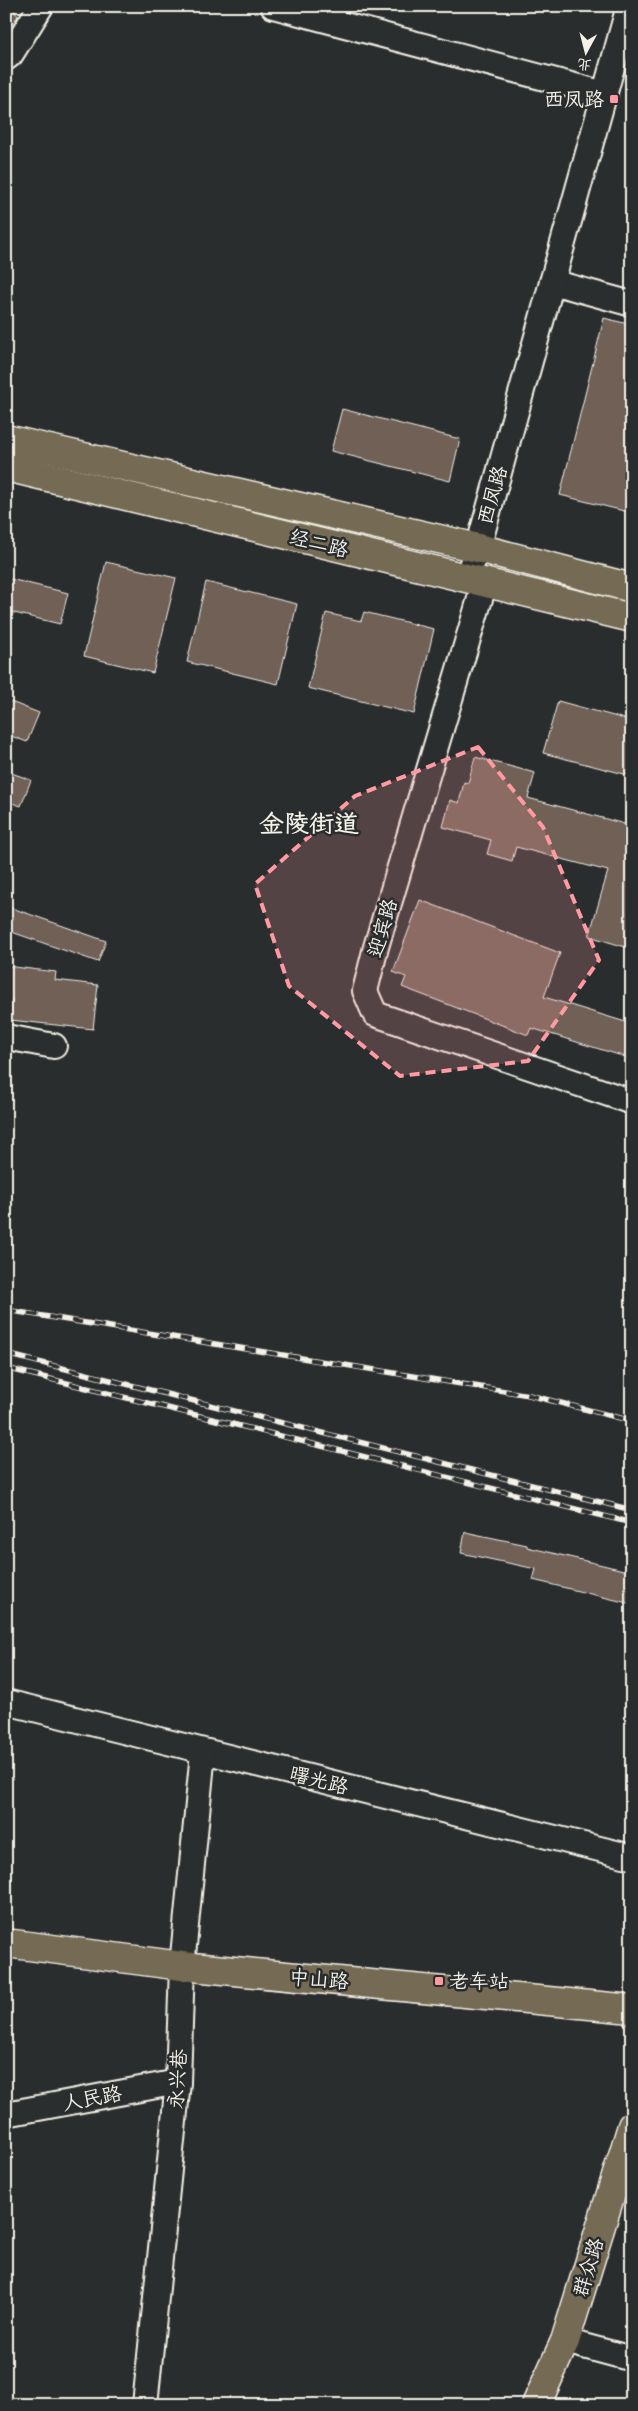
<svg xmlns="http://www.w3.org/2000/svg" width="638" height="2411" font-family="Caveat,'LXGW WenKai TC',sans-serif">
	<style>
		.building { fill: #706156; stroke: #f4f1e8 }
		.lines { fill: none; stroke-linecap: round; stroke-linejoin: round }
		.minor-casing { stroke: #f4f1e8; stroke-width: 28 }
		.major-casing { stroke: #f4f1e8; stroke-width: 31 }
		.minor { stroke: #2a2d2e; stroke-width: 24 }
		.major { stroke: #746b52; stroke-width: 28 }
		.rail-casing { stroke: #f4f1e8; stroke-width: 5.5 }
		.rail { stroke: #2a2d2e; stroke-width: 4; stroke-dasharray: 11; stroke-linecap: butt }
		.marked { fill: #ff9aa2; fill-opacity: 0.2; stroke: #ff9aa2; stroke-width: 4; stroke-dasharray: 10 6; stroke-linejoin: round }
		.poi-dot { fill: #ff9aa2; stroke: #2a2d2e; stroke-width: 2 }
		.labels { text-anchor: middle; stroke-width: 5; stroke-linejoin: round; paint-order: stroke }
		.poi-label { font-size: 20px; fill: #f4f1e8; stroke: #2a2d2e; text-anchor: end }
		.street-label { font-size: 20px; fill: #f4f1e8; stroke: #2a2d2e }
		.district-label { font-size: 25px; font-weight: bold; fill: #f4f1e8; stroke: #2a2d2e }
	</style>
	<rect width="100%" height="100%" fill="#2a2d2e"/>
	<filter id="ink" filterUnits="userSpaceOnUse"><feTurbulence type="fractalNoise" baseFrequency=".02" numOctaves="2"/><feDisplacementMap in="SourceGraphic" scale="10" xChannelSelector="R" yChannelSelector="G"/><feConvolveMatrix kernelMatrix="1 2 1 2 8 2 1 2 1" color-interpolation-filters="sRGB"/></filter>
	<g filter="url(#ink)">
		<g class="building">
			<path d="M 6,6 L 11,6 L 18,16 L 6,32 Z"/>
			<path d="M 604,318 L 632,325 L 632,513 L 560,495 Z"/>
			<path d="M 342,409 L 460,439 L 450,481 L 331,451 Z"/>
			<path d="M 106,562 L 176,578 L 153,673 L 84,656 Z"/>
			<path d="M 6,578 L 68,593 L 60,624 L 6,611 Z"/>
			<path d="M 206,582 L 297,604 L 278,684 L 187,662 Z"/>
			<path d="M 364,612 L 434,629 L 414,714 L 308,688 L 326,613 L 361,621 Z"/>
			<path d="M 6,700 L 39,713 L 27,742 L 6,734 Z"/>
			<path d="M 558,701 L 632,721 L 632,776 L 543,753 Z"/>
			<path d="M 475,757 L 535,773 L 528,798 L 632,826 L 632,949 L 589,936 L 608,871 L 516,847 L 512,861 L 487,854 L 491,840 L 443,827 L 450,800 L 459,803 L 464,782 L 468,783 Z"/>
			<path d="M 6,771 L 31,780 L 21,806 L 6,801 Z"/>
			<path d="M 420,900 L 560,953 L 544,997 L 632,1024 L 632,1059 L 531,1028 L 528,1035 L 402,987 L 406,977 L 393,972 Z"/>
			<path d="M 6,906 L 106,941 L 98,962 L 6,930 Z"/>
			<path d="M 6,966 L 56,972 L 55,980 L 98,985 L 93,1029 L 10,1020 L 12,1000 L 6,1000 Z"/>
			<path d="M 465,1532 L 527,1545 L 527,1547 L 632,1572 L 632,1604 L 533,1580 L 536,1569 L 461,1553 Z"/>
		</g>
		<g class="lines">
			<defs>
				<g id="minor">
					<path d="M 273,6 L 605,94"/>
					<path d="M 6,58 L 11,54 L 41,6"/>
					<path d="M 552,282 L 632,304"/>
					<path d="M 466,579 L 478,548 L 629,6"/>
					<path d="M 485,582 L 376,947 L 365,991 L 375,1014 L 632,1102"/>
					<path d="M 6,1037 L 54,1046"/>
					<path d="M 6,1702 L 632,1857"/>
					<path d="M 6,2114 L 178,2082"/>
					<path d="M 565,2341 L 632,2359"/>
					<path d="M 145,2405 L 178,2082 L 182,1966 L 203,1752"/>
				</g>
				<g id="major">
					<path d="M 6,439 L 478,548 L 632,588"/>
					<path d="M 6,467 L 632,618"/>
					<path d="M 6,1943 L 182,1966 L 632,2009"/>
					<path d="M 536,2405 L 565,2341 L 632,2126"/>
				</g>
			</defs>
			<use href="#minor" class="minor-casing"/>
			<use href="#major" class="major-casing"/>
			<use href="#minor" class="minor"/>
			<use href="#major" class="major"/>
			<defs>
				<g id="rail">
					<path d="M 6,1310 L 529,1395 L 632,1421"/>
					<path d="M 6,1354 L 632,1510"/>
					<path d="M 6,1368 L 632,1523"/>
				</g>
			</defs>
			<use href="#rail" class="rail-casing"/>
			<use href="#rail" class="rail"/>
		</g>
	</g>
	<path class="marked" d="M 478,747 L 543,827 L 599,960 L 528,1061 L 400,1076 L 289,986 L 255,884 L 355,796 Z"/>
	<g class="poi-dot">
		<rect x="609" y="94" width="10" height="10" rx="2.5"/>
		<rect x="434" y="1976" width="10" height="10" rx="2.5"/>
	</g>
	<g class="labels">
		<g class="poi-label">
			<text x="604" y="106">西凤路</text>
			<text x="449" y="1988" text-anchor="start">老车站</text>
		</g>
		<g class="street-label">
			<text transform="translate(492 495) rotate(-74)" y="7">西凤路</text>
			<text transform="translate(319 543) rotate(14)" y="7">经二路</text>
			<text transform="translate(382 928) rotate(-74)" y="7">迎宾路</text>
			<text transform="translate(319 1780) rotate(14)" y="7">曙光路</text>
			<text transform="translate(319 1979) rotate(5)" y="7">中山路</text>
			<text transform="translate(177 2079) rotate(-86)" y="7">永兴巷</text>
			<text transform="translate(92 2098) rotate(-11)" y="7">人民路</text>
			<text transform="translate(588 2267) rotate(-73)" y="7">群众路</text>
		</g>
		<g class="district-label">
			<text x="309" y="832">金陵街道</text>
		</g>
	</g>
	<rect width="638" height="2411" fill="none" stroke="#2a2d2e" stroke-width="25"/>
	<rect x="12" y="12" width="613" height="2386" fill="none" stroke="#f4f1e8" stroke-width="2" filter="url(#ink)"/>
	<g transform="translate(586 52) rotate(187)" stroke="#2a2d2e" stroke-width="4" paint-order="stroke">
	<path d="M0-4L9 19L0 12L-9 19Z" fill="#f4f1e8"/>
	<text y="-8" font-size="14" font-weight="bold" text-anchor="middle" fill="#f4f1e8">北</text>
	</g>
</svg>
